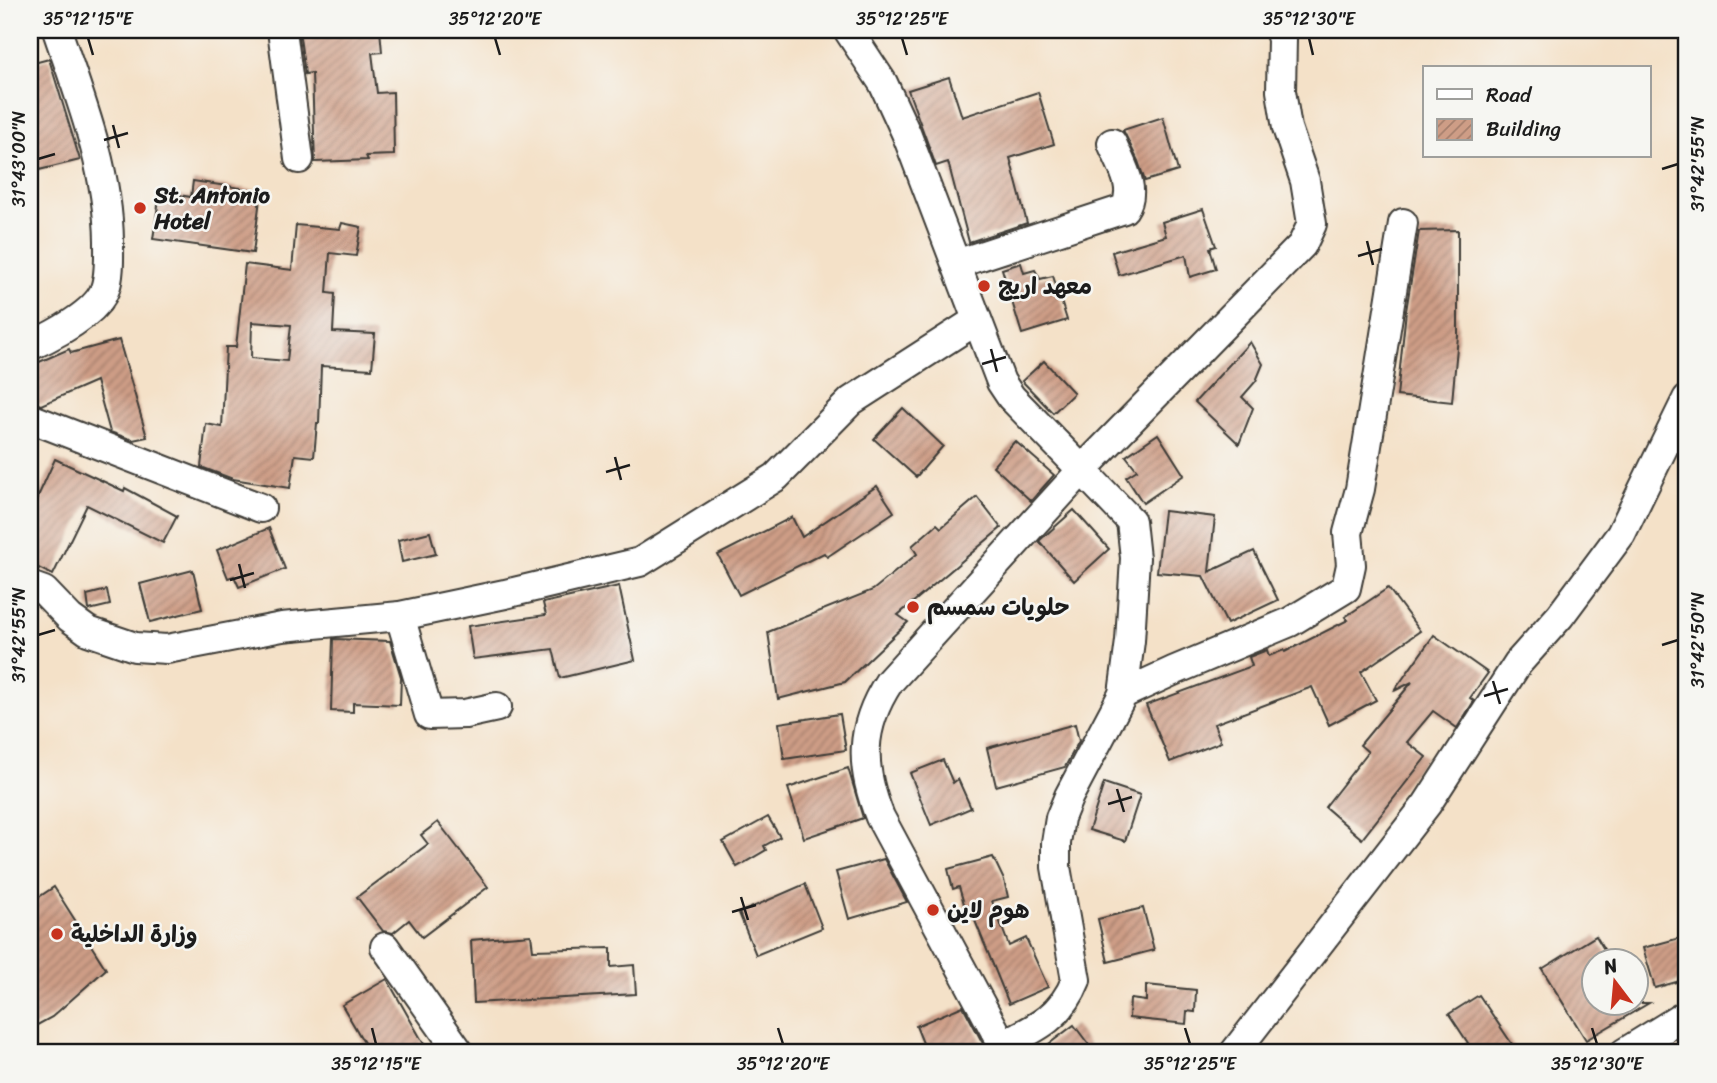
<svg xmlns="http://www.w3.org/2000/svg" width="1717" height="1083" font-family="Sriracha,'Playpen Sans Arabic',sans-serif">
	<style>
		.building { fill: url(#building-hatch); fill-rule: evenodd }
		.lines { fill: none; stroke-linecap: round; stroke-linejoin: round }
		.minor-casing { stroke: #3c3a36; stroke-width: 32 }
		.minor { stroke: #fff; stroke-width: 28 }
		.ticks { fill: none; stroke: #1c1c1c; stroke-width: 2.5 }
		.poi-dot { fill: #c8321e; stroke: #f6f6f2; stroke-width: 2.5 }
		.labels { text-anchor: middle; stroke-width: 5; stroke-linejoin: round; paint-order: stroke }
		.poi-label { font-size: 23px; font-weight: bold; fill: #1c1c1c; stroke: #f6f6f2; text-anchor: start }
		.neatline { fill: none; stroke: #1c1c1c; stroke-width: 2.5 }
		.ticks-label { font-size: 18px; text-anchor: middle; fill: #1c1c1c }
	</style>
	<defs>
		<pattern id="building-hatch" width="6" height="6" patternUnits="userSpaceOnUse" patternTransform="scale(1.75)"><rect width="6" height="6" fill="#ce9d86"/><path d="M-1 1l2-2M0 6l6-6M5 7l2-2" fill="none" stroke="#a67f6d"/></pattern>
	</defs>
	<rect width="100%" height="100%" fill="#f6f6f2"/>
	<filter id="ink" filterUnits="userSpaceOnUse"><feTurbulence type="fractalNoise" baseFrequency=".0143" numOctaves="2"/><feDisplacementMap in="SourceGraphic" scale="14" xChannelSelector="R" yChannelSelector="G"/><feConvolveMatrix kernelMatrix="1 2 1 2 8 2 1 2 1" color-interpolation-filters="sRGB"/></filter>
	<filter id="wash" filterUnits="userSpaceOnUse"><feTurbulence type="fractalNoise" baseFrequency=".00686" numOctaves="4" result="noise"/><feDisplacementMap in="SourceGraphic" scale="28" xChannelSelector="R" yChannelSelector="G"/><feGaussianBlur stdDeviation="1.57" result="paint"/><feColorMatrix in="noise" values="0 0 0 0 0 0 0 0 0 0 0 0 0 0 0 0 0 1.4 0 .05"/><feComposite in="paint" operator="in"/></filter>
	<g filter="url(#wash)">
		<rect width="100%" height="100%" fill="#f4e1c8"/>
		<g id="blocks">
			<g class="building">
				<path d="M 299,30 L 380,30 L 382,52 L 372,53 L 377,93 L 393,92 L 394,155 L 366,156 L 368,160 L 315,162 L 312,73 L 305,74 Z"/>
				<path d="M 49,59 L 80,160 L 39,170 L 30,137 L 30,64 Z"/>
				<path d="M 949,77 L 962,117 L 1038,92 L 1054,144 L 1010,158 L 1027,223 L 969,242 L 948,162 L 936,166 L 908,90 Z"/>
				<path d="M 1163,117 L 1178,171 L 1145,181 L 1138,161 L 1123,130 Z"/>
				<path d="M 193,181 L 261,191 L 253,253 L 153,239 L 160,192 L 191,197 Z"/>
				<path d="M 1203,209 L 1216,246 L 1210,248 L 1216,269 L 1190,277 L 1186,255 L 1119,275 L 1112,252 L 1166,236 L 1162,222 Z"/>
				<path d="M 342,223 L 361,227 L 356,256 L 330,253 L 327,293 L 335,294 L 333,332 L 375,334 L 372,369 L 321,366 L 319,423 L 317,423 L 314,457 L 295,455 L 290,488 L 233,479 L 201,467 L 206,424 L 222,427 L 226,347 L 236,347 L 245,264 L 292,270 L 296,225 L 340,229 ZM 252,322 L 291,325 L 287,361 L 251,358 Z"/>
				<path d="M 1458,230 L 1458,336 L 1452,402 L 1397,396 L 1406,311 L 1419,231 Z"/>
				<path d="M 1021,263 L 1024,273 L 1035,270 L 1040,279 L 1053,276 L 1067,320 L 1022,334 L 1002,269 Z"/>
				<path d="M 119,340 L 147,437 L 133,440 L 110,432 L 96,381 L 41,405 L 32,402 L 30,396 L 30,366 L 69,349 L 71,353 Z"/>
				<path d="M 1250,342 L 1263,364 L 1256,381 L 1242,397 L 1253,408 L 1239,444 L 1195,402 Z"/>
				<path d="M 1044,361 L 1074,393 L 1053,413 L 1022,381 Z"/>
				<path d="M 903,408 L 943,446 L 916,477 L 874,439 Z"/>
				<path d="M 1158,434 L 1184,475 L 1143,503 L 1126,477 L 1137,470 L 1126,456 Z"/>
				<path d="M 1015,441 L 1054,475 L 1031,501 L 993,466 Z"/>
				<path d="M 55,459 L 124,491 L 125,488 L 177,516 L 163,543 L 87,505 L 53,575 L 30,564 L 30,514 Z"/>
				<path d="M 877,486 L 894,512 L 827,557 L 824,553 L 739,595 L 718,555 L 792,517 L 802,537 Z"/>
				<path d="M 977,497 L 1001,528 L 898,615 L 908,622 L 845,682 L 778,699 L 768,632 L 873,590 L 917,554 L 912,546 L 937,524 L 941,528 Z"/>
				<path d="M 1074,510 L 1109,549 L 1074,581 L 1039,541 Z"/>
				<path d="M 1164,511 L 1215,517 L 1209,572 L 1254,551 L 1278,600 L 1227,624 L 1203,576 L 1157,572 Z"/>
				<path d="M 269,528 L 285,569 L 239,587 L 234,576 L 228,578 L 217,550 Z"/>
				<path d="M 430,532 L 436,554 L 402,562 L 398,540 Z"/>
				<path d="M 193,570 L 202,609 L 150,622 L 140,584 Z"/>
				<path d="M 619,586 L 635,660 L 560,678 L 553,649 L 473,659 L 468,626 L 546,615 L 543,603 Z"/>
				<path d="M 1388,588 L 1420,631 L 1361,672 L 1376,700 L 1329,725 L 1312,687 L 1214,724 L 1221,742 L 1170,762 L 1146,705 L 1252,666 L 1249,657 L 1267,650 L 1269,656 L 1284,650 L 1285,652 L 1348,620 L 1345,617 Z"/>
				<path d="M 107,590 L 110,605 L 89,610 L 87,595 Z"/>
				<path d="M 1434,635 L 1488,673 L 1470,698 L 1474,701 L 1457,728 L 1433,711 L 1407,742 L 1426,757 L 1362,839 L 1325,807 L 1368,752 L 1360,745 L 1412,682 L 1394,691 Z"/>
				<path d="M 333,639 L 390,641 L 401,677 L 400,705 L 353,703 L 353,712 L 331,711 Z"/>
				<path d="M 840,714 L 846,750 L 784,759 L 779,723 Z"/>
				<path d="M 1075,724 L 1079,741 L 1065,767 L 996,786 L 987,748 Z"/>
				<path d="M 943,760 L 953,783 L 958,779 L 971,808 L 931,825 L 910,773 Z"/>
				<path d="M 848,768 L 863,818 L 804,838 L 788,788 Z"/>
				<path d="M 1104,783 L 1140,795 L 1125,841 L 1089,830 Z"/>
				<path d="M 768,817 L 780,837 L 764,846 L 766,850 L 737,867 L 723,842 Z"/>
				<path d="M 438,822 L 488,887 L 422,937 L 409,920 L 393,933 L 383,931 L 357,897 L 428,844 L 421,835 Z"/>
				<path d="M 993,857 L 1004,880 L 1008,897 L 992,901 L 1009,946 L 1026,938 L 1048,987 L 1009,1004 L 969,906 L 965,907 L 959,887 L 953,889 L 948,869 Z"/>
				<path d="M 884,859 L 907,902 L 849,919 L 836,872 Z"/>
				<path d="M 805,884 L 822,928 L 756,955 L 739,913 Z"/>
				<path d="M 54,887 L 106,969 L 52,1017 L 30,1029 L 30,903 Z"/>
				<path d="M 1143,908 L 1154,950 L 1108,962 L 1098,919 Z"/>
				<path d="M 531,935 L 533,950 L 611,948 L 611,967 L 634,965 L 636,994 L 474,1003 L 471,940 Z"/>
				<path d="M 1596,936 L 1611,961 L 1594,961 L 1594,1003 L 1649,1003 L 1586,1040 L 1542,969 Z"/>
				<path d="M 1687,936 L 1687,979 L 1655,988 L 1643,948 Z"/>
				<path d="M 387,979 L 429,1053 L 370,1053 L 342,1005 Z"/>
				<path d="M 1146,985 L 1196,990 L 1195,1012 L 1187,1011 L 1186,1024 L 1129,1018 L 1130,999 L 1146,1001 Z"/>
				<path d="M 1479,995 L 1518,1053 L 1452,1053 L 1468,1043 L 1449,1014 Z"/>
				<path d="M 963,1006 L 988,1053 L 927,1053 L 916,1026 Z"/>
				<path d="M 1074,1025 L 1095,1053 L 1037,1053 Z"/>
			</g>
		</g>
	</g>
	<g filter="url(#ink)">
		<use href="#blocks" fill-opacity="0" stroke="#3c3a36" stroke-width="2"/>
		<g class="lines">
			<defs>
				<g id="minor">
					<path d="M 282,30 L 299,159"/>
					<path d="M 848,30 L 883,83 L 906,133 L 1001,382 L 1011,397 L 1082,470 L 889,682 C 859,728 860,767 880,817 L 1007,1053"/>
					<path d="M 956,264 L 1124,209 C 1138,189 1120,163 1112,143"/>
					<path d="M 30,346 C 52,336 97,313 105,289 C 110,275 109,256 109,241 C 108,168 80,98 57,30"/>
					<path d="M 30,418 L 261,508"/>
					<path d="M 30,586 L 44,591 L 70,618 L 88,631 L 135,647 L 167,649 L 282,627 L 400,616 L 505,594 L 640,562 L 776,477 L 851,401 L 977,320"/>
					<path d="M 400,616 L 429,715 L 465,714 L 497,707"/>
					<path d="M 1123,694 L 1173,671 L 1290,622 L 1346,588 L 1351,565 L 1348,533 L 1360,489 L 1403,223"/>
					<path d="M 385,947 L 460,1053"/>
					<path d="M 1004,1044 C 1037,1028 1062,1016 1076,980 L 1056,867 L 1056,843 L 1060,818 L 1069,796 L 1123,694 L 1130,641 L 1135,558 L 1131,521 L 1082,470 L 1302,245 L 1312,224 L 1305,181 L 1287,128 L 1281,91 L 1282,39 L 1279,30"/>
					<path d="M 1234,1053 L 1427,804 L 1518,663 L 1560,616 L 1621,534 L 1687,399"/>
					<path d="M 1624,1053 L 1687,1014"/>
				</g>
			</defs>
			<use href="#minor" class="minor-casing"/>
			<use href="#minor" class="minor"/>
		</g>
	</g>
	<path class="ticks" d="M 88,38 L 93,55M 495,38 L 500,55M 902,38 L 907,55M 1309,38 L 1313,55M 113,125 L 119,148M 104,140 L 128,133M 38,159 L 55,154M 1662,169 L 1678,164M 1367,241 L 1373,265M 1358,256 L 1382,249M 991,349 L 997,372M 982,364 L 1006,357M 615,457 L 621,480M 606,472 L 630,465M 239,564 L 245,588M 230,580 L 254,573M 38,635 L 55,630M 1662,645 L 1678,640M 1493,681 L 1500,704M 1484,696 L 1508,689M 1117,789 L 1124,812M 1108,804 L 1132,797M 741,897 L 748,920M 732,912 L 756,905M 372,1028 L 376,1044M 778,1028 L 783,1044M 1185,1028 L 1190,1044M 1592,1028 L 1597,1044"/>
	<g class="poi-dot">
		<circle cx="140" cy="208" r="7"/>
		<circle cx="984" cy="286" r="7"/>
		<circle cx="913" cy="607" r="7"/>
		<circle cx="933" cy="910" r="7"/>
		<circle cx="57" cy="934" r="7"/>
	</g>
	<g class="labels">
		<g class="poi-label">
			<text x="154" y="203">St. Antonio<tspan x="154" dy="26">Hotel</tspan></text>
			<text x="998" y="294">معهد اريج</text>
			<text x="927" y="615">حلويات سمسم</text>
			<text x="947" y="918">هوم لاين</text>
			<text x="71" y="942">وزارة الداخلية</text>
		</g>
	</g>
	<rect width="1717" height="1083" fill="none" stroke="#f6f6f2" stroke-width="77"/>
	<rect x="1423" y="66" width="228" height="91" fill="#f6f6f2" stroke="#9f9f9c" stroke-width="2"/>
	<rect x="1437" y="89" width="35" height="10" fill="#ffffff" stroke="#9f9f9c" stroke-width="2"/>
	<text x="1486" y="102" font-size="21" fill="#1c1c1c">Road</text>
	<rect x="1437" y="119" width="35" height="21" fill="url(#building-hatch)" stroke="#9f9f9c" stroke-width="2"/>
	<text x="1486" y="136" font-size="21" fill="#1c1c1c">Building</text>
	<g transform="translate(1615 982) rotate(344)"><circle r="33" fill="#f6f6f2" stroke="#9f9f9c" stroke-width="2"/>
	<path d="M0-5L12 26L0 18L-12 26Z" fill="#c8321e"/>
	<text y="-10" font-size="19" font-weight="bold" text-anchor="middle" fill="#1c1c1c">N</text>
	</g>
	<rect x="38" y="38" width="1640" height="1006" class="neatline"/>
	<g class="ticks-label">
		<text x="88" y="25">35°12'15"E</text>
		<text x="495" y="25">35°12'20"E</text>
		<text x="902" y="25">35°12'25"E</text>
		<text x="1309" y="25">35°12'30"E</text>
		<text transform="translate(19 159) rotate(-90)" y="6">31°43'00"N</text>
		<text transform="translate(1698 164) rotate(-90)" y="6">31°42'55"N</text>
		<text transform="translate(19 635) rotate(-90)" y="6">31°42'55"N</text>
		<text transform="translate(1698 640) rotate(-90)" y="6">31°42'50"N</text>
		<text x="376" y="1070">35°12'15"E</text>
		<text x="783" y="1070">35°12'20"E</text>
		<text x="1190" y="1070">35°12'25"E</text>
		<text x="1597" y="1070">35°12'30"E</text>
	</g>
</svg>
